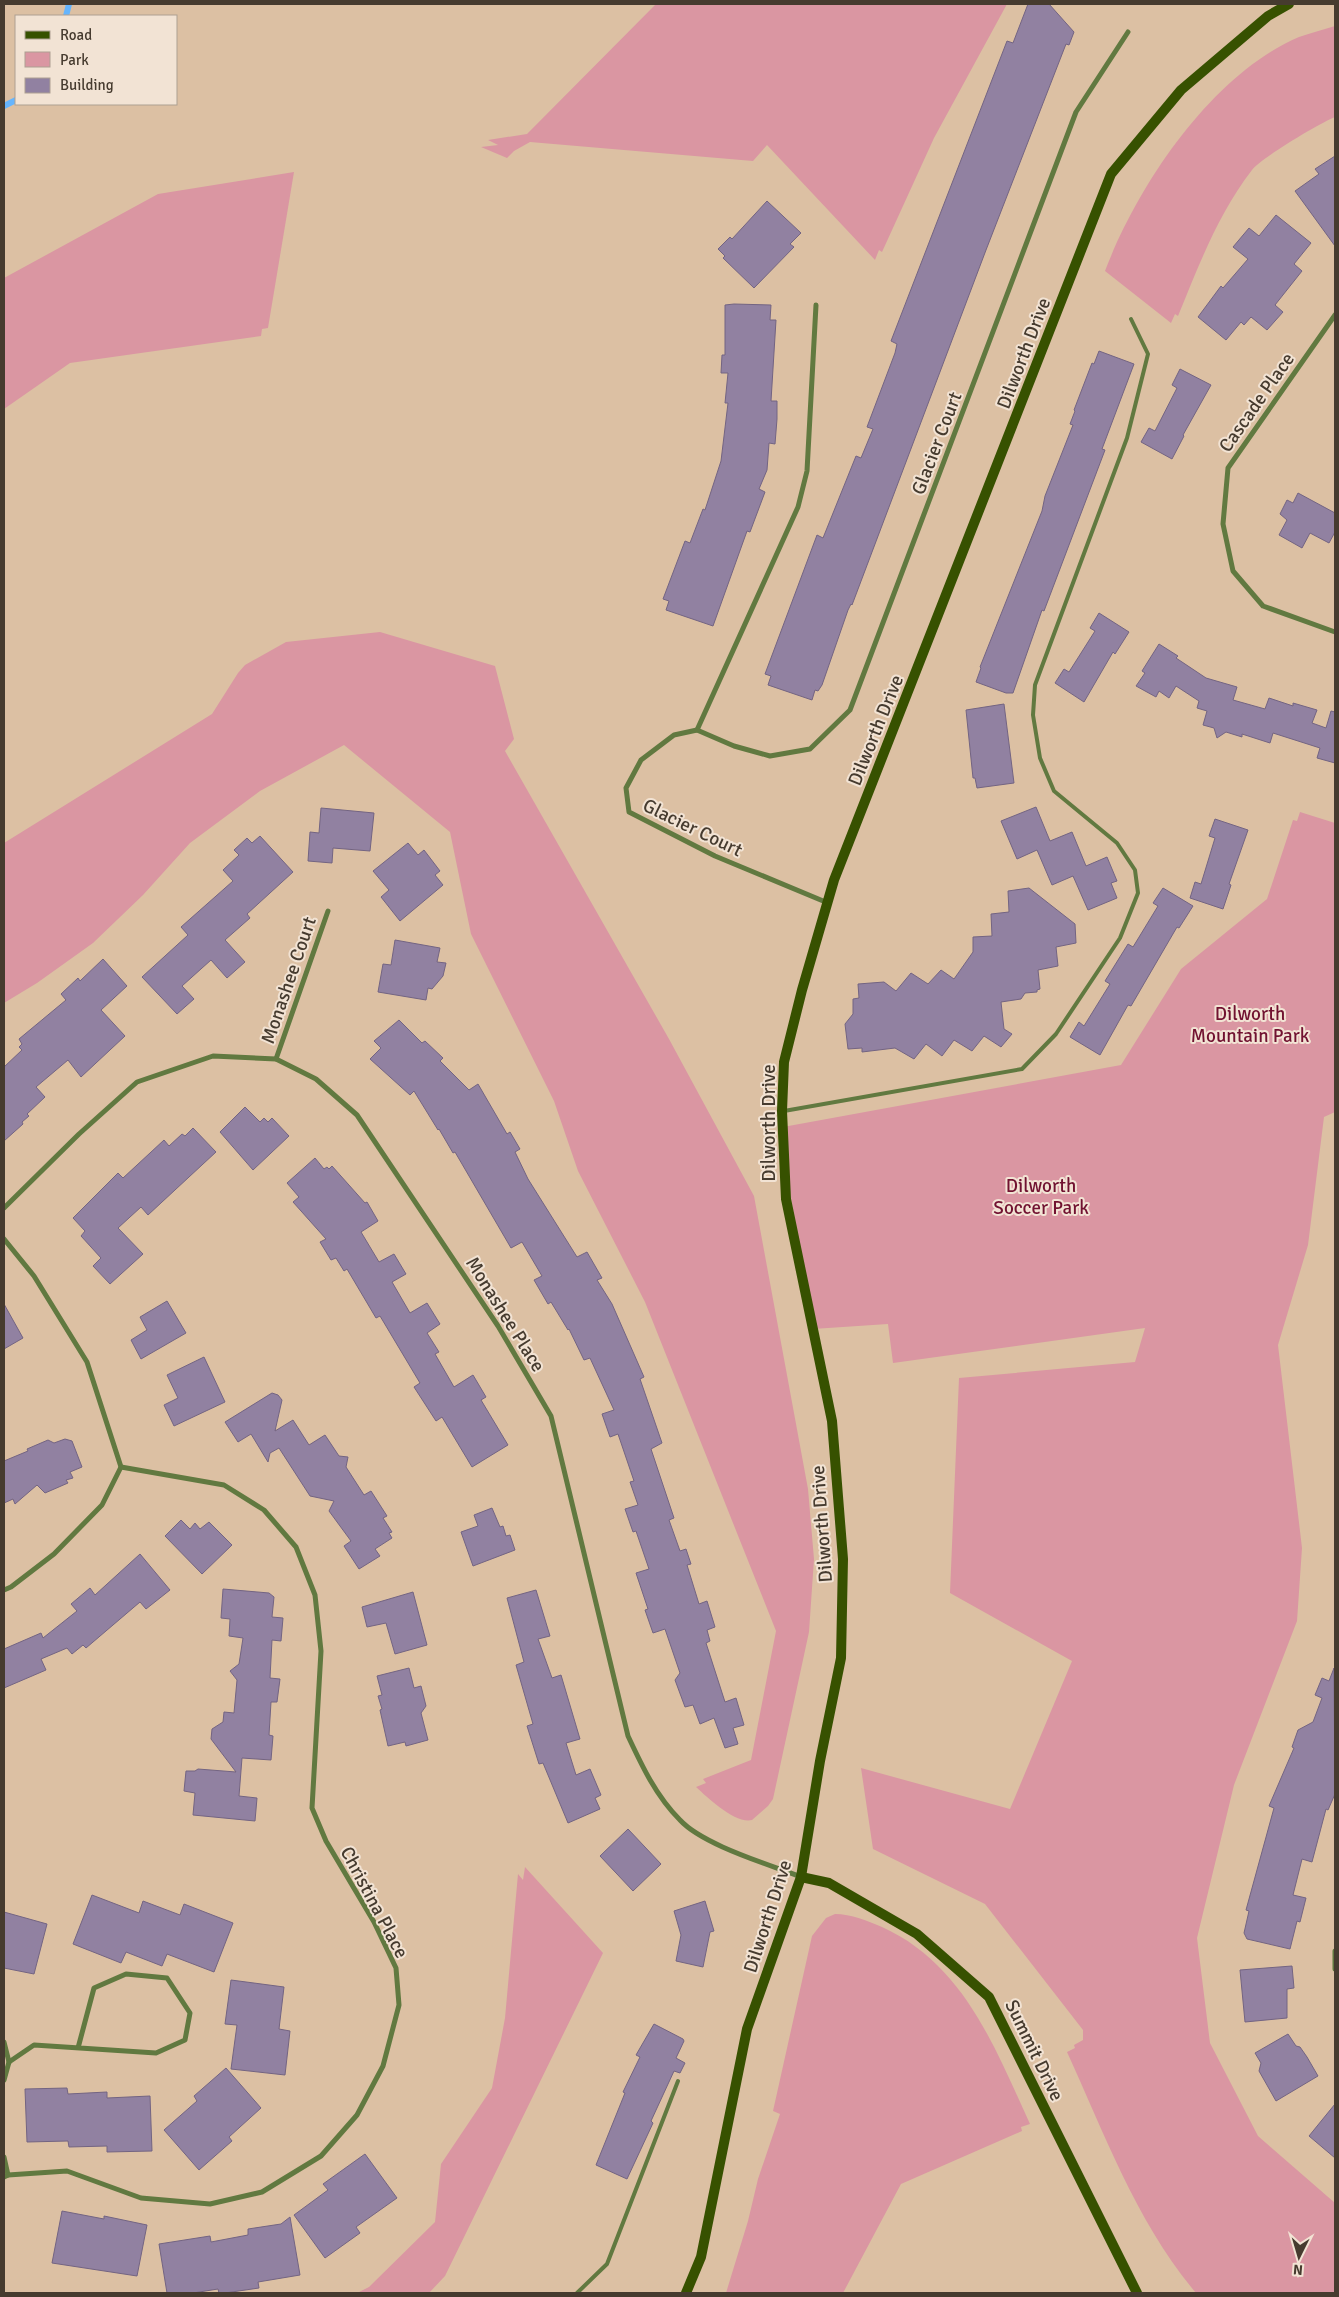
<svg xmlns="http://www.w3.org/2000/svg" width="1339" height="2297" font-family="Signika,sans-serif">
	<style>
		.green { fill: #da96a2 }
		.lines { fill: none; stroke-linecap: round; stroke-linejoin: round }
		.stream { stroke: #66b5fd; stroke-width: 6 }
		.building { fill: #9181a1; stroke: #736482 }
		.lane { stroke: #617940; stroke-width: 4 }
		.street { stroke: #617940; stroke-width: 5 }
		.secondary { stroke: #375100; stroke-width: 10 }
		.labels { text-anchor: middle; stroke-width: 4; stroke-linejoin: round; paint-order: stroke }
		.street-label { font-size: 19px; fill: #463b2f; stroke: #f2e3d4 }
		.park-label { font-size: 19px; fill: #711231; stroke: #f2e3d4 }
	</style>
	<rect width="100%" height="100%" fill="#dcc0a3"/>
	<g class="green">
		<path d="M 656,4 L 1007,4 L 934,138 L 882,252 L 879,250 L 875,260 L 767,145 L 753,161 L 530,142 L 514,151 L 507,158 L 481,147 L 498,145 L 488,140 L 527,134 Z"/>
		<path d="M 1335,26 L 1335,117 C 1320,123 1261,158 1252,170 C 1218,214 1199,265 1178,316 L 1175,314 L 1171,323 L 1105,271 C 1138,185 1211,75 1299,37 C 1310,33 1323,30 1335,26 Z"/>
		<path d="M 294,172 L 268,328 L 262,329 L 261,336 L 70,363 L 4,409 L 4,278 L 158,194 Z"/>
		<path d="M 380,632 L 495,666 L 514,739 L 505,751 L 669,1039 L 754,1196 L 808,1489 L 814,1559 L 809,1632 L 773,1799 L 768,1806 L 752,1820 C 735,1824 708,1798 696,1787 L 706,1783 L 703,1779 L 751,1760 L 776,1631 L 645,1302 L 578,1171 L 554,1101 L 471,934 L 450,832 L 344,745 L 260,791 L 190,843 L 143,895 L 93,943 L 37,983 L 4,1003 L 4,843 L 212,714 L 238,673 L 245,665 L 286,642 Z"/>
		<path d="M 1300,812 L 1335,823 L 1335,1112 L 1324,1117 L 1308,1245 L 1278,1345 L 1302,1548 L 1297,1621 L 1234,1785 L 1197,1938 L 1210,2043 L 1258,2136 L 1335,2203 L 1335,2293 L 1196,2293 C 1137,2223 1105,2135 1067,2052 L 1075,2048 L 1074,2045 L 1083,2040 L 1083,2030 L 985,1904 L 873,1849 L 861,1768 L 1010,1809 L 1072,1661 L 950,1593 L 959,1378 L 1135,1362 L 1145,1328 L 893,1363 L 888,1324 L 813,1329 L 787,1174 L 783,1127 L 1121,1065 L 1181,969 L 1267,899 L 1293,820 L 1297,821 Z"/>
		<path d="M 525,1867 L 603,1953 L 445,2276 L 429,2293 L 357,2293 L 369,2287 L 435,2222 L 441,2164 L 492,2088 L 505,2018 L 518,1874 L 523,1880 Z"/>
		<path d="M 835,1914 C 851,1914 868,1921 882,1927 C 964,1964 995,2048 1030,2124 L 1021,2127 L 1022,2131 L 901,2184 L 843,2293 L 726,2293 L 748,2221 L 758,2179 L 780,2114 L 773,2111 L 812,1936 L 826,1918 Z"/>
	</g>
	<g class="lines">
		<g class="stream">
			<path d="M 66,16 L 69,4"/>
			<path d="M 4,106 L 16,100"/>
		</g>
	</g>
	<g class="building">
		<path d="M 1028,4 L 1049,4 L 1074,32 L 1069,45 L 1066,44 L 986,250 L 852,605 L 851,604 L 848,610 L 822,685 L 818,691 L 815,690 L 812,700 L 768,685 L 771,676 L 765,674 L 817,535 L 823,538 L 856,456 L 861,458 L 873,429 L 867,427 L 895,353 L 897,344 L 891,341 L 1007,41 L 1013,43 Z"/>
		<path d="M 1335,156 L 1335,246 L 1295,191 L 1319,174 L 1315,169 Z"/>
		<path d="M 767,201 L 801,233 L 790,244 L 794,247 L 754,288 L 723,258 L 725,256 L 718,249 L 730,237 L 732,239 Z"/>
		<path d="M 1276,215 L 1311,243 L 1294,264 L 1302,271 L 1275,305 L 1283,312 L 1267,330 L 1251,317 L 1244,325 L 1241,322 L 1226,340 L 1198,317 L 1221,286 L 1223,288 L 1248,259 L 1233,247 L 1249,228 L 1259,236 Z"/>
		<path d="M 734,304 L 771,305 L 770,320 L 776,320 L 771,401 L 777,401 L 777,419 L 775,444 L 769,443 L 767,470 L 759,489 L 765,492 L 750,532 L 747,531 L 713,626 L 666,610 L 669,601 L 663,599 L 685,541 L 690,543 L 703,509 L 705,510 L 721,461 L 728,403 L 725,403 L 728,373 L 721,373 L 722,355 L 725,355 L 725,305 Z"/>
		<path d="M 1099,351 L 1134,364 L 1102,449 L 1105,450 L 1044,611 L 1042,610 L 1013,693 L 1006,693 L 976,682 L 981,668 L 980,667 L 1042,511 L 1045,496 L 1073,425 L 1070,424 L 1075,411 L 1074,410 L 1092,363 L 1094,364 Z"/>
		<path d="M 1180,369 L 1211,385 L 1183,435 L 1184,436 L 1172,459 L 1141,442 L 1149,428 L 1155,431 L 1177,388 L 1172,385 Z"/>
		<path d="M 1298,493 L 1335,513 L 1335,532 L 1329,543 L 1310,533 L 1302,548 L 1279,535 L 1287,520 L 1280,514 L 1287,500 L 1293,503 Z"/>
		<path d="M 1099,613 L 1129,632 L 1115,654 L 1113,652 L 1084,702 L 1055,683 L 1064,669 L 1069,672 L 1095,631 L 1090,628 Z"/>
		<path d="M 1159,644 L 1178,656 L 1176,658 L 1206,678 L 1237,687 L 1233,700 L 1265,709 L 1269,698 L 1293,706 L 1293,703 L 1317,710 L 1312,723 L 1326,728 L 1331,711 L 1335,712 L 1335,763 L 1317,758 L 1320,748 L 1273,733 L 1270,743 L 1242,734 L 1242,737 L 1226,732 L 1217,738 L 1214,728 L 1203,725 L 1207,711 L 1197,708 L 1199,701 L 1176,686 L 1169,698 L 1159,691 L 1156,697 L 1136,686 L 1145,673 L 1142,671 Z"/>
		<path d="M 1004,704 L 1014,783 L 977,788 L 975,778 L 973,778 L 966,710 Z"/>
		<path d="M 1036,807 L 1050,841 L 1072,832 L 1086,866 L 1107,857 L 1117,881 L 1111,883 L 1117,898 L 1088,910 L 1073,876 L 1052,885 L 1037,850 L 1017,859 L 1001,821 Z"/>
		<path d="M 321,808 L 374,813 L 370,851 L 333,848 L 332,863 L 308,861 L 310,832 L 319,833 Z"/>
		<path d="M 1215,819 L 1248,830 L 1229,884 L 1231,885 L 1223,909 L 1190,898 L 1195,882 L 1201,884 L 1215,838 L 1209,836 Z"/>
		<path d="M 260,836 L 293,872 L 247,914 L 250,918 L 225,940 L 245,962 L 227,978 L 211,960 L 182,986 L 194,999 L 177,1014 L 142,977 L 188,935 L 181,927 L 233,881 L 223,870 L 239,855 L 234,850 L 247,838 L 252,843 Z"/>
		<path d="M 408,843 L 418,855 L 424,850 L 440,871 L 435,875 L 443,885 L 400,921 L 381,897 L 389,890 L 373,871 Z"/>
		<path d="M 1029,888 L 1075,924 L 1076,943 L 1056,947 L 1058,966 L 1038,970 L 1040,989 L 1037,990 L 1037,992 L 1025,993 L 1021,999 L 1001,1002 L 1004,1029 L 1012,1034 L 1001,1047 L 984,1036 L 972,1051 L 954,1040 L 942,1056 L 926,1044 L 914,1059 L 895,1048 L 862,1052 L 862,1048 L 848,1049 L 845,1024 L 853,1014 L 853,999 L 859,998 L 858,984 L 884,982 L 896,991 L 911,973 L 928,984 L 941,970 L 954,979 L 973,952 L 973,937 L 992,936 L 991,914 L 1009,912 L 1008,891 Z"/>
		<path d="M 1163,888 L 1193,906 L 1179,928 L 1177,927 L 1131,1006 L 1128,1005 L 1100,1055 L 1070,1037 L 1079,1022 L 1084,1026 L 1110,984 L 1105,981 L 1128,944 L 1133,947 L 1158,906 L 1153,903 Z"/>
		<path d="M 395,940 L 440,948 L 437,962 L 446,963 L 443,976 L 432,989 L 428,988 L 426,1000 L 378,992 L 383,964 L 391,965 Z"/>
		<path d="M 103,959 L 127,986 L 101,1010 L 125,1036 L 81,1077 L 68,1060 L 36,1087 L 45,1097 L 27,1114 L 29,1116 L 22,1122 L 23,1124 L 4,1141 L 4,1067 L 22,1050 L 19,1047 L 22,1044 L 19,1039 L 66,1000 L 61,994 L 78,978 L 80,981 Z"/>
		<path d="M 399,1020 L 422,1043 L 425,1041 L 443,1058 L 440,1061 L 469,1090 L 478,1084 L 507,1134 L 510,1132 L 520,1149 L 515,1152 L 528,1179 L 577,1257 L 587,1252 L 602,1278 L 597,1280 L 612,1304 L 644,1377 L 640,1379 L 662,1443 L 651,1449 L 674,1518 L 669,1520 L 680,1551 L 686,1549 L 691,1564 L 687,1565 L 699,1604 L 707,1601 L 715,1627 L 707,1630 L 710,1641 L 706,1643 L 725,1702 L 736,1698 L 744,1725 L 733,1728 L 738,1744 L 725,1748 L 714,1718 L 700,1724 L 693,1705 L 685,1707 L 675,1680 L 680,1673 L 665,1629 L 653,1633 L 645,1610 L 648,1609 L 636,1573 L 649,1569 L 636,1531 L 633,1532 L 625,1509 L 638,1505 L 630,1482 L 634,1481 L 618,1434 L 610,1437 L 602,1414 L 614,1410 L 590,1358 L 584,1360 L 569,1329 L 568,1330 L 551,1302 L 548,1304 L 534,1280 L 542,1276 L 522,1242 L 511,1248 L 455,1152 L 453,1153 L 439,1129 L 438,1130 L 414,1091 L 410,1095 L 370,1059 L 381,1048 L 374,1041 Z"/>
		<path d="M 245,1107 L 260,1122 L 264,1118 L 268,1122 L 272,1118 L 289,1136 L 253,1170 L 220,1132 Z"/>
		<path d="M 193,1128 L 216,1152 L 148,1215 L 141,1207 L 118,1228 L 143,1254 L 110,1284 L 93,1266 L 101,1258 L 81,1236 L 85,1231 L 73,1218 L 118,1173 L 123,1178 L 164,1140 L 169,1146 L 182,1134 L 185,1136 Z"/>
		<path d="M 315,1158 L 324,1169 L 327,1167 L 329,1169 L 332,1166 L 365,1203 L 367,1202 L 378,1221 L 361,1232 L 379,1262 L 394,1254 L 406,1274 L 392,1282 L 410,1313 L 427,1303 L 440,1324 L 427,1333 L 439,1352 L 435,1354 L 454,1387 L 473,1375 L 486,1397 L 481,1400 L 508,1445 L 472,1467 L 442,1417 L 436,1421 L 414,1387 L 420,1383 L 380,1316 L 376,1318 L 347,1269 L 344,1271 L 336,1258 L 331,1260 L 320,1242 L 326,1239 L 293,1202 L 299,1197 L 287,1183 Z"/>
		<path d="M 167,1301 L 186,1333 L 141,1359 L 131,1340 L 147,1330 L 140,1317 Z"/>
		<path d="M 4,1304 L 23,1338 L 4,1349 Z"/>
		<path d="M 204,1357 L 225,1402 L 174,1426 L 164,1405 L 178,1398 L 167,1375 Z"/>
		<path d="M 272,1393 L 278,1395 L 282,1400 L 275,1431 L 293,1420 L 309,1445 L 325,1435 L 339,1456 L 348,1457 L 346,1467 L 364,1495 L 371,1491 L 387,1516 L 383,1518 L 392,1532 L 389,1533 L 392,1538 L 375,1549 L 380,1556 L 359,1569 L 344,1546 L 351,1541 L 329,1511 L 334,1501 L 310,1496 L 279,1448 L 270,1453 L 268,1462 L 251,1434 L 238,1442 L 225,1422 Z"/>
		<path d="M 65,1439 L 72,1441 L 82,1467 L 70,1472 L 73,1478 L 66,1480 L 68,1483 L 45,1493 L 37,1485 L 15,1504 L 13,1499 L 4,1503 L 4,1461 L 28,1451 L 27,1449 L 48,1440 L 54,1443 Z"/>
		<path d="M 492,1508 L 500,1527 L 503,1526 L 506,1536 L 510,1535 L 515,1550 L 473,1566 L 461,1532 L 478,1526 L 474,1515 Z"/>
		<path d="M 181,1520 L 190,1529 L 195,1523 L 200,1529 L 209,1522 L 232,1545 L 202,1574 L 165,1536 Z"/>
		<path d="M 140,1554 L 170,1590 L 146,1609 L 140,1602 L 86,1648 L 83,1645 L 72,1654 L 67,1648 L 41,1659 L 46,1670 L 4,1688 L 4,1649 L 41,1633 L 43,1638 L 77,1611 L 71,1604 L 90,1588 L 95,1595 Z"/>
		<path d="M 223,1589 L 269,1593 L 274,1597 L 272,1617 L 283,1618 L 281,1641 L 272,1640 L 270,1678 L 280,1679 L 277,1702 L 271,1702 L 269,1735 L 273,1736 L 271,1760 L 242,1758 L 239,1796 L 257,1798 L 255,1821 L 193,1815 L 195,1793 L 184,1791 L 186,1771 L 195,1771 L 198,1769 L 236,1772 L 211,1739 L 212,1729 L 223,1722 L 224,1712 L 234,1713 L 237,1680 L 230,1671 L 239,1664 L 243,1638 L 229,1636 L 230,1619 L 221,1618 Z"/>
		<path d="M 536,1590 L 550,1636 L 538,1639 L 552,1678 L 561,1675 L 580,1739 L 566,1743 L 576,1775 L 590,1769 L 601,1795 L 595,1798 L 600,1809 L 568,1823 L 543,1763 L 539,1764 L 527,1726 L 533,1724 L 516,1665 L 524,1662 L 507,1598 Z"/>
		<path d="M 413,1592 L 427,1645 L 395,1654 L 386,1623 L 367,1627 L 362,1607 Z"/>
		<path d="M 409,1668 L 414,1688 L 421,1686 L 426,1706 L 421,1713 L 428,1740 L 406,1746 L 405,1742 L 388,1746 L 380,1710 L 382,1709 L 378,1696 L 382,1695 L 377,1676 Z"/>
		<path d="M 1334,1668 L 1335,1794 L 1328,1810 L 1326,1809 L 1312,1862 L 1302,1859 L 1293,1895 L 1306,1898 L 1300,1922 L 1297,1921 L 1290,1949 L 1247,1939 L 1244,1933 L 1249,1911 L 1246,1910 L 1274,1808 L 1269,1806 L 1294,1748 L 1292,1747 L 1298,1730 L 1313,1722 L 1322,1698 L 1315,1695 L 1322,1678 L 1329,1681 Z"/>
		<path d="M 628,1829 L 661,1864 L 633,1891 L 600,1856 Z"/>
		<path d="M 92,1895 L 139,1913 L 143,1901 L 180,1915 L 184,1904 L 233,1923 L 214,1972 L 167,1954 L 162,1966 L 126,1952 L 121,1963 L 73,1944 Z"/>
		<path d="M 705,1901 L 714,1931 L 710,1932 L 703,1967 L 676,1961 L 681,1935 L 674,1911 Z"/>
		<path d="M 4,1912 L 47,1924 L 34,1974 L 4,1968 Z"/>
		<path d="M 1292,1966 L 1294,1988 L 1287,1989 L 1287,2018 L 1245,2022 L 1240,1970 Z"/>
		<path d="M 231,1980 L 284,1987 L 279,2029 L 290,2031 L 285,2075 L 231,2069 L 237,2025 L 225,2024 Z"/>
		<path d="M 654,2024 L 683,2039 L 684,2041 L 676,2058 L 685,2063 L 680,2073 L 674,2071 L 651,2121 L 653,2123 L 627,2179 L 596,2165 L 625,2093 L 623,2092 L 640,2057 L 636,2055 Z"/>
		<path d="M 1288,2034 L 1296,2046 L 1300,2047 L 1307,2057 L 1318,2076 L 1276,2101 L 1259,2071 L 1261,2063 L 1255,2053 Z"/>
		<path d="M 226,2068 L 261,2108 L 229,2137 L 232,2141 L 199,2170 L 164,2130 L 197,2101 L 194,2096 Z"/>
		<path d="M 67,2088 L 68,2094 L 107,2092 L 107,2098 L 150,2096 L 152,2151 L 107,2152 L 107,2146 L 69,2147 L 68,2141 L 27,2142 L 25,2089 Z"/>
		<path d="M 1335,2104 L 1335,2158 L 1309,2136 Z"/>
		<path d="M 365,2154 L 397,2198 L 356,2227 L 360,2233 L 325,2258 L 294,2215 L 328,2190 L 323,2184 Z"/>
		<path d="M 62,2211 L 104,2219 L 104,2216 L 147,2225 L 137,2276 L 52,2263 Z"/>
		<path d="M 290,2217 L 300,2275 L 258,2282 L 259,2288 L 225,2293 L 219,2293 L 218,2289 L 193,2293 L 167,2293 L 159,2244 L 210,2236 L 211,2242 L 248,2235 L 248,2229 L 281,2224 Z"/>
	</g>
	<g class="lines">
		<g class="lane">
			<path d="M 784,1111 L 1022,1069 L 1056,1034 L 1120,938 L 1138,893 L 1135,870 L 1117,843 L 1054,791 L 1040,758 L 1033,715 L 1035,685 L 1127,438 L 1148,354 L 1131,319"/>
			<path d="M 577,2293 L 607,2264 L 678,2081"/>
		</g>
		<g class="street">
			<path d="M 1335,315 L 1228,468 L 1223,524 L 1233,571 L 1263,606 L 1335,632"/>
			<path d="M 697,730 L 798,507 L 807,471 L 816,305"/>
			<path d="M 828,903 L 715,856 L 629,812 L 626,788 L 641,760 L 674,735 L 697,730 L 734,746 L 770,756 L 810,749 L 850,710 L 1076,112 L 1128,32"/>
			<path d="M 276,1059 L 328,911"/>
			<path d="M 4,1208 L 79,1134 L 137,1082 L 213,1056 L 276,1059 L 316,1079 L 357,1115 L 498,1326 L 551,1416 L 628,1736 C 642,1766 656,1796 680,1820 C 703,1845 768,1864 801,1877"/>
			<path d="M 4,1239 L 34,1276 L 87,1362 L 121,1467 L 102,1505 L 54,1554 L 11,1587 L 4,1590"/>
			<path d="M 1335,1951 L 1335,1969"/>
			<path d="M 4,2042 L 9,2062"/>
			<path d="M 4,2080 L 9,2062 L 34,2045 L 156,2053 L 185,2040 L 190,2013 L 167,1978 L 126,1974 L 94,1988 L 78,2048"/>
			<path d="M 4,2157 L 8,2175"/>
			<path d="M 4,2177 L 8,2175 L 67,2171 L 141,2198 L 210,2204 L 262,2192 L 321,2156 L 357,2115 L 383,2066 L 399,2005 L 396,1968 L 374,1922 L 326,1841 L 312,1808 L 321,1651 L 315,1595 L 296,1547 L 264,1510 L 224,1485 L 121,1467"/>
		</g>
		<g class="secondary">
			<path d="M 801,1877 L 829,1883 L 917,1934 L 989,1997 L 1137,2293"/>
			<path d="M 686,2293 L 701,2257 L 747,2029 L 801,1877 L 820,1761 L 841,1658 L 843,1559 L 832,1421 L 786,1199 L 782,1111 L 784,1062 L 802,990 L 834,880 L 1111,174 L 1181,90 L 1268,16 L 1289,4"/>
		</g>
	</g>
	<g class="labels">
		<g class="street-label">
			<text transform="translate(1023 353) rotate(-69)" y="7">Dilworth Drive</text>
			<text transform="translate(1256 402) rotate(-55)" y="7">Cascade Place</text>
			<text transform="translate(936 443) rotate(-69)" y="7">Glacier Court</text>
			<text transform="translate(875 730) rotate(-68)" y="7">Dilworth Drive</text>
			<text transform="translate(693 827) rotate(26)" y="7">Glacier Court</text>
			<text transform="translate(288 980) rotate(-71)" y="7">Monashee Court</text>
			<text transform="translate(768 1123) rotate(-90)" y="7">Dilworth Drive</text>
			<text transform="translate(506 1314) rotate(58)" y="7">Monashee Place</text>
			<text transform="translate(821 1524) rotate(-94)" y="7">Dilworth Drive</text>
			<text transform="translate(375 1902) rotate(62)" y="7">Christina Place</text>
			<text transform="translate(767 1916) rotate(-72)" y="7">Dilworth Drive</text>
			<text transform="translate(1035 2050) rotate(64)" y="7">Summit Drive</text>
		</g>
		<g class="park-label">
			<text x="1250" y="1020">Dilworth<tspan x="1250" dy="22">Mountain Park</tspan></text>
			<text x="1041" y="1192">Dilworth<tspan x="1041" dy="22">Soccer Park</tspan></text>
		</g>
	</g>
	<rect width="1339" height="2297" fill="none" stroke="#463b2f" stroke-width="10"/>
	<rect x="15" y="15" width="162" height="90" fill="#f2e3d4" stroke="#ada092"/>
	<rect x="25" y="31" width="25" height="8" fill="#375100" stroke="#ada092"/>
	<text x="60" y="40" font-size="15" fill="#463b2f">Road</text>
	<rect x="25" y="52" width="25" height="15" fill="#da96a2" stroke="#ada092"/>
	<text x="60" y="65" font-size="15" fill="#463b2f">Park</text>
	<rect x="25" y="78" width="25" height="15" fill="#9181a1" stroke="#ada092"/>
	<text x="60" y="90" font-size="15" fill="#463b2f">Building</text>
	<g transform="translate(1299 2257) rotate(185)" stroke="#f2e3d4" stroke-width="4" paint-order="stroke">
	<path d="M0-4L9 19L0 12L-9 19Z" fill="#463b2f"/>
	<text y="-8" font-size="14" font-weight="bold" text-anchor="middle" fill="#463b2f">N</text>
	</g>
</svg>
